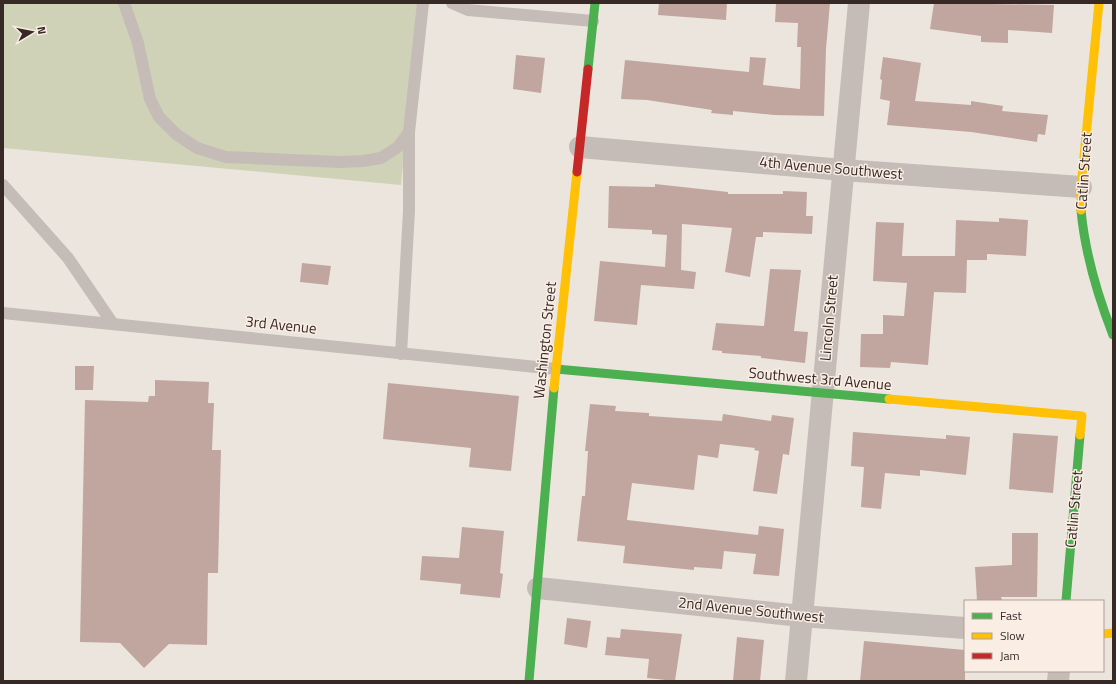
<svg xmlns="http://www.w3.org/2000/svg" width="1116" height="684" font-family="'Titillium Web',sans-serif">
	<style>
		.park { fill: #cfd2b7 }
		.building { fill: #c1a69f }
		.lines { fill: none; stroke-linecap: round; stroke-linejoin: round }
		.lane { stroke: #c5bcb7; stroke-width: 12 }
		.street { stroke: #c5bcb7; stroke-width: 22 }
		.fast { stroke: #4caf50; stroke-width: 9 }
		.slow { stroke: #ffc107; stroke-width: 9 }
		.jam { stroke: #c62828; stroke-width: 9 }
		.labels { text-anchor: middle; stroke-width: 3; stroke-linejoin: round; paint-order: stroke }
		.street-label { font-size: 15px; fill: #362926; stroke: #faeee4 }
	</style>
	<rect width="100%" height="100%" fill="#ece5de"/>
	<path class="park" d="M 3,3 L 419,3 L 401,185 L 3,148 Z"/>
	<g class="building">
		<path d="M 659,3 L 727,3 L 726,20 L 658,15 Z"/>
		<path d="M 776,3 L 830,3 L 826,49 L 824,116 L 774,115 L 733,111 L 733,115 L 711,113 L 712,110 L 647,100 L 621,99 L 625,60 L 749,72 L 750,57 L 766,58 L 763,85 L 800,89 L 801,47 L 797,47 L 798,23 L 775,22 Z"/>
		<path d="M 934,3 L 1054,5 L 1052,33 L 1008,30 L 1008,43 L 981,42 L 981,36 L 930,29 Z"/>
		<path d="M 516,55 L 545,58 L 541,93 L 513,89 Z"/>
		<path d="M 883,57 L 921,63 L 915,101 L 971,105 L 971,101 L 1003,106 L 1002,111 L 1048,115 L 1045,135 L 1038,134 L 1037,142 L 971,132 L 887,125 L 890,101 L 880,99 L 882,80 L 880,79 Z"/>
		<path d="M 655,184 L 728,192 L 728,194 L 783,194 L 783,191 L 807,192 L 806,216 L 813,216 L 812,234 L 763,232 L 763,237 L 756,237 L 750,277 L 725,272 L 732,228 L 682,224 L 681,270 L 696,272 L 694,289 L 641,285 L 637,325 L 594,321 L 600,261 L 665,267 L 667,235 L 652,234 L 652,230 L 608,228 L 609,186 L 655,187 Z"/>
		<path d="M 999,218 L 1028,220 L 1026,256 L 987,254 L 987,260 L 967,260 L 966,293 L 934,292 L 928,365 L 891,362 L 890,368 L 860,367 L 861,334 L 883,334 L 883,315 L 904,316 L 907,283 L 873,281 L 876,222 L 904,223 L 902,256 L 955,256 L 956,220 L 999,222 Z"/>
		<path d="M 302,263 L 331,266 L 328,285 L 300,282 Z"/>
		<path d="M 770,269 L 801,270 L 794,331 L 808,332 L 805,363 L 761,358 L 761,356 L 722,353 L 722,351 L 712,350 L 716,323 L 764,326 Z"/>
		<path d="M 75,366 L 94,366 L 93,390 L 75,390 Z"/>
		<path d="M 155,380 L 209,382 L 208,403 L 214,403 L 212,450 L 221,450 L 218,573 L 208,573 L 207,645 L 169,644 L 144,668 L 120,643 L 80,642 L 85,400 L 148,402 L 149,396 L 155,396 Z"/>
		<path d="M 388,383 L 519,396 L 511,471 L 469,467 L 471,448 L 383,439 Z"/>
		<path d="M 590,404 L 616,406 L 615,411 L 649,413 L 649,416 L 722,421 L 723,414 L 771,421 L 772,415 L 794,418 L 789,455 L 783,454 L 777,494 L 753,491 L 759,451 L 754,450 L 755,448 L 720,444 L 718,458 L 698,455 L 694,490 L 632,483 L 627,520 L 758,535 L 759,526 L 784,529 L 779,576 L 753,574 L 756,554 L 724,551 L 722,569 L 694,567 L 694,570 L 623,563 L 625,546 L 577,541 L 582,496 L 585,496 L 588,451 L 585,451 Z"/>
		<path d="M 853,432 L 946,439 L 946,435 L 970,437 L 966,475 L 920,470 L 920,476 L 885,473 L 881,509 L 861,507 L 864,467 L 851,466 Z"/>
		<path d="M 1013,433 L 1058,436 L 1053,493 L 1009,489 Z"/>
		<path d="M 462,527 L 504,531 L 500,573 L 503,574 L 500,598 L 460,594 L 461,584 L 420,580 L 422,556 L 459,558 Z"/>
		<path d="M 1012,533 L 1038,533 L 1037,597 L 1001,597 L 1002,600 L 977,601 L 975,567 L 1012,565 Z"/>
		<path d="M 567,618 L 591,621 L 587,648 L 564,644 Z"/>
		<path d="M 621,629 L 682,634 L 675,681 L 647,678 L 649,659 L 605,655 L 607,637 L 620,638 Z"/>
		<path d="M 737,637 L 764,640 L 760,681 L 733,681 Z"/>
		<path d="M 864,641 L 965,650 L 965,681 L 860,681 Z"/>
	</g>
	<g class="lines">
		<g class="lane">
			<path d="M 124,3 L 138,43 L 150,99 L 159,117 L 176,134 L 197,148 L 226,157 L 340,162 L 363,161 L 381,158 L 398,147 L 409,132 L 423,3"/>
			<path d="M 452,3 L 468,10 L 593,21"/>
			<path d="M 3,185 L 68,258 L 113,324"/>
			<path d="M 3,313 L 556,369"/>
			<path d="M 401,354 L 409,211 L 409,132"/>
		</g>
		<g class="street">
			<path d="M 580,147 L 843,170 L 1081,187"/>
			<path d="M 538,588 L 801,616 L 965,628"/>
			<path d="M 796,681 L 859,3"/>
			<path d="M 1058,681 L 1059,671"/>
		</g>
		<g class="fast">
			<path d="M 588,69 L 595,3"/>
			<path d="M 1081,210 C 1085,254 1097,294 1113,335"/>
			<path d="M 556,369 L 889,399"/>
			<path d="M 1066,601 L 1080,435"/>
			<path d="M 529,681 L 554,388"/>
		</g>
		<g class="slow">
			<path d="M 1081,210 L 1081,187 L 1099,3"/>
			<path d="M 554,388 L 577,172"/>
			<path d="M 889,399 L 1082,416 L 1080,435"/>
			<path d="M 1103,634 L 1113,633"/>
		</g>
		<path class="jam" d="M 577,172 L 588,69"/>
	</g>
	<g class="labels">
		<g class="street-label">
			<text transform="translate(831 168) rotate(5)" y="5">4th Avenue Southwest</text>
			<text transform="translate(1084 171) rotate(-86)" y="5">Catlin Street</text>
			<text transform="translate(829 318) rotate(-85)" y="5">Lincoln Street</text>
			<text transform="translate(281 325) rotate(6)" y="5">3rd Avenue</text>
			<text transform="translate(545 340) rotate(-84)" y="5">Washington Street</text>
			<text transform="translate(820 379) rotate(5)" y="5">Southwest 3rd Avenue</text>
			<text transform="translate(1074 509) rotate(-85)" y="5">Catlin Street</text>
			<text transform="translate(751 610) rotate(6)" y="5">2nd Avenue Southwest</text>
		</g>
	</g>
	<rect width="1116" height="684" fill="none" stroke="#362926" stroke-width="8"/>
	<rect x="964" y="600" width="140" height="72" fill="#faeee4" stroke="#ac9f98"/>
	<rect x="972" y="613" width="20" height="6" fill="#4caf50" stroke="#ac9f98"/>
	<text x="1000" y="620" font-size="12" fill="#362926">Fast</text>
	<rect x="972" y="633" width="20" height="6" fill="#ffc107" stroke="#ac9f98"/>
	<text x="1000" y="640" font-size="12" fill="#362926">Slow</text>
	<rect x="972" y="653" width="20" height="6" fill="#c62828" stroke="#ac9f98"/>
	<text x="1000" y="660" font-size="12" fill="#362926">Jam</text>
	<g transform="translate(32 32) rotate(80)" stroke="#faeee4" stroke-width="3" paint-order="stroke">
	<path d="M0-3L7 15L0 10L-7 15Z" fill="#362926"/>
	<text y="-6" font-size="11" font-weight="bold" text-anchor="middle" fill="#362926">N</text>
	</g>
</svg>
